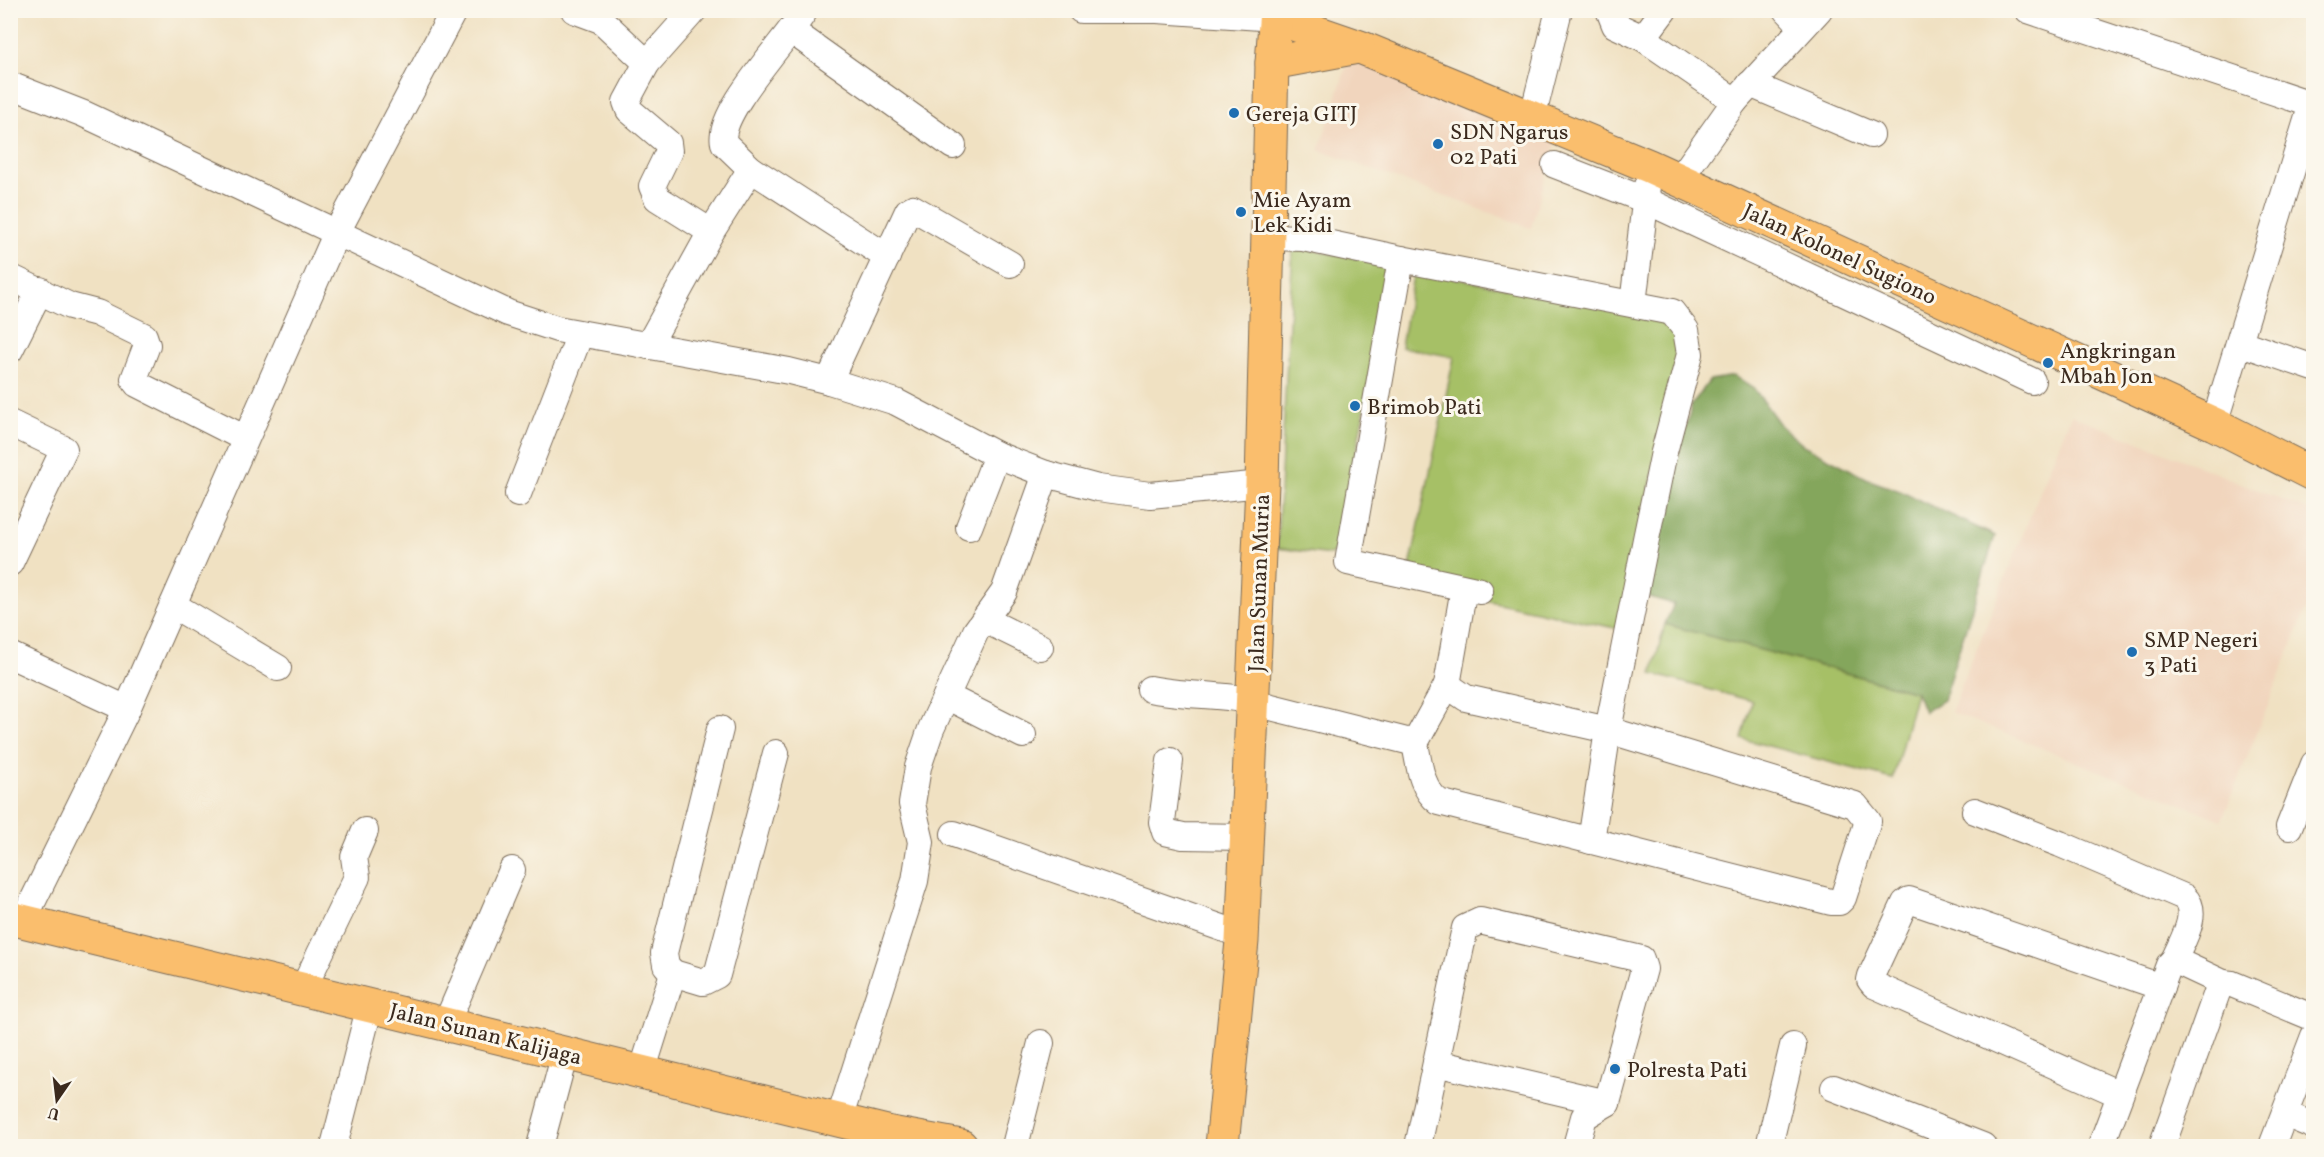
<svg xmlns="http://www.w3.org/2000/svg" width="2324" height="1157" font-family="Vollkorn,serif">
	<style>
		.built { fill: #f1d5bd }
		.green { fill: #a6c066; stroke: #707542; stroke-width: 1.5 }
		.forest { fill: #84a65b; stroke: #60683c; stroke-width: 1.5 }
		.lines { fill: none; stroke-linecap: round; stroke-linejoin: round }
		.minor-casing { stroke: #7a6a57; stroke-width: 28 }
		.major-casing { stroke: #7a6a57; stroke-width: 35 }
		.minor { stroke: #fff; stroke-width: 26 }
		.major { stroke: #fabe6d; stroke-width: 33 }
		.poi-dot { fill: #1f6fb2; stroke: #fbf7ec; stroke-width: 2 }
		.labels { text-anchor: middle; stroke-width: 6; stroke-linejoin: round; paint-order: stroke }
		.poi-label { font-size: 22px; fill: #3b2a1e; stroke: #fbf7ec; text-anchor: start }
		.street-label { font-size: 22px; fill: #3b2a1e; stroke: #fbf7ec }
	</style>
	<rect width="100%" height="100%" fill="#fbf7ec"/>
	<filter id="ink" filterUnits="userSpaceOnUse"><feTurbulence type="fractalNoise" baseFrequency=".0167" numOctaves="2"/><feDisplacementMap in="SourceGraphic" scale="12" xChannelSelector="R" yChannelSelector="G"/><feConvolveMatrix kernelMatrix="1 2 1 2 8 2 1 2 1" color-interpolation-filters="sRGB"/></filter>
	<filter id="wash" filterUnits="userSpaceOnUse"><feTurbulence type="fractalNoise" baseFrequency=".008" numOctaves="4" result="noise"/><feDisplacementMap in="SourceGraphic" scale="24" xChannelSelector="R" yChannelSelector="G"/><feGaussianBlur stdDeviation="1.35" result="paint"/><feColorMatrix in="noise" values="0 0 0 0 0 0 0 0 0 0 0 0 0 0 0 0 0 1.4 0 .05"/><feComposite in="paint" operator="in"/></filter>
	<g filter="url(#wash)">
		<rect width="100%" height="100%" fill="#f0e1c2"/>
		<g class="built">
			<path d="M 1351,53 L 1557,138 L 1531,228 L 1319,150 Z"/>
			<path d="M 2071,415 L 2313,512 L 2313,592 L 2222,820 L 1951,712 Z"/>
		</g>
		<g class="green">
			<path d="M 1293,247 L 1392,264 L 1338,547 L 1331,555 L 1277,548 Z"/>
			<path d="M 1414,270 L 1664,319 L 1677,332 L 1678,354 L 1620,629 L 1480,599 L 1410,567 L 1454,357 L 1401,347 Z"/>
			<path d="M 1665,624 L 1916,692 L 1893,779 L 1742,739 L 1752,701 L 1652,674 Z"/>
		</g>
		<path class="forest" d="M 1734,376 L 1755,390 L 1781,426 L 1803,445 L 1872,481 L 1900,491 L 1995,536 L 1943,700 L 1924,712 L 1916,692 L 1665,624 L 1674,604 L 1642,595 L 1692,404 L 1710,380 Z"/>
	</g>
	<g filter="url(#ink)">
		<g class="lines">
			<defs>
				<g id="minor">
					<path d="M 574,10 L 601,20 L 647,63 L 626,102 L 629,110 L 668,143 L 669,151 L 652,186 L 657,198 L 711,232"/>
					<path d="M 805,10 C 787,40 716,113 724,143 L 751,169 L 887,257"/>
					<path d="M 1081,10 L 1154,10"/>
					<path d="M 1157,10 L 1276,18"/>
					<path d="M 1609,10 L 1615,25 L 1643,38 L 1735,101"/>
					<path d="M 1787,10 L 1802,26"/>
					<path d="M 2028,10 L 2314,105"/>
					<path d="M 792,31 L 953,146"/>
					<path d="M 1643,38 L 1664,10"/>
					<path d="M 647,63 L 694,10"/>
					<path d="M 1750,84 L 1871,135"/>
					<path d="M 10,85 L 84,114 L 508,313 L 557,329 L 789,371 L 829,381 L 896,402 L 997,455 L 1046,474 L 1098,488 L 1150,495 L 1262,484"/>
					<path d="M 1532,119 L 1559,10"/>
					<path d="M 1555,165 L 1645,200 L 2032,381"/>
					<path d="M 1679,180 L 1735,101 L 1819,10"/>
					<path d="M 1268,237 L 1303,238 L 1401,259"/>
					<path d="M 10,277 L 70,306 L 97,313 L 144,336 L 147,345 L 134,379 L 137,384 L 244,438"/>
					<path d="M 1633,304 L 1647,186"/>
					<path d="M 2241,343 L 2314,368"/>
					<path d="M 648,346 L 711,232 L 751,169"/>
					<path d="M 10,350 L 40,290"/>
					<path d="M 829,381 L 908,211 L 913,208 L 1010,264"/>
					<path d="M 10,423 L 64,449 L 10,563"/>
					<path d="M 2214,424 L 2312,104"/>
					<path d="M 518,494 L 580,334"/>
					<path d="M 969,527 L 997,455"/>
					<path d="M 1480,591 L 1348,562 L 1401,259 L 1672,312 L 1686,330 L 1690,354 L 1664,452 L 1646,539 L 1608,730 L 1591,841"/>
					<path d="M 173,605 L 278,668"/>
					<path d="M 985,620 L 1040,647"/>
					<path d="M 10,655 L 127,709"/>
					<path d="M 1447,685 L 1466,698 L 1608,730 L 1855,805 L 1868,821 L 1843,898 L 1839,902 L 1831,902 L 1439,802 C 1421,789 1419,764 1415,743 Z"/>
					<path d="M 1447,685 L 1464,588"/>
					<path d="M 1150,689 C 1178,695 1206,694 1235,698 L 1415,743"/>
					<path d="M 946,696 L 1023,735"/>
					<path d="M 1170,761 L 1162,822 L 1165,832 L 1183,836 L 1247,837"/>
					<path d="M 1975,811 L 2060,844 L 2184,897 C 2201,913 2181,943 2174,960"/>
					<path d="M 2289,827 L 2314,764"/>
					<path d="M 954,834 L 1242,935"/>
					<path d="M 23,921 L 127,709 L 337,232 L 454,10"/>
					<path d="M 673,973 L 666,965 L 664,953 L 720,729"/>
					<path d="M 303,989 L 357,877 L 354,857 L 365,831"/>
					<path d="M 446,1024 L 512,870"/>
					<path d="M 1436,1063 L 1607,1103"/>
					<path d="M 642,1072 L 673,973 L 703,982 L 717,975 L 776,753"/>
					<path d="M 1834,1088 L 1983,1146"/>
					<path d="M 2119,1094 L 1874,985 L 1870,980 L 1871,976 L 1905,903 L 1909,900 L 2161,987"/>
					<path d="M 2285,1114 L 2314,1126"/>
					<path d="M 839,1120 L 915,881 L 921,842 L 912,804 L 918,767 L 931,729 L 976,631 L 1004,592 L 1046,474"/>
					<path d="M 334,1146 L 370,1005"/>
					<path d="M 540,1146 L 565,1053"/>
					<path d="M 1015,1146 L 1041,1043"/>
					<path d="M 1418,1146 L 1465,928 L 1480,921 L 1641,959 L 1644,969 L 1607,1103 L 1584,1117 L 1576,1146"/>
					<path d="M 1769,1146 L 1793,1046"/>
					<path d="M 2101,1146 L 2169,965 L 2174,960 L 2223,983"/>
					<path d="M 2162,1146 L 2219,987 L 2223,983 L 2232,984 L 2314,1018"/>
					<path d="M 2272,1146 L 2314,1036"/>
				</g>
				<g id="major">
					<path d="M 1276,18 L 1360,47 L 1649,166 L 2214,424 L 2314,475"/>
					<path d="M 1272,63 L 1358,47"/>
					<path d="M 10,918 L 891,1133 L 961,1146"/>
					<path d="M 1222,1146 L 1242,941 L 1262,484 L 1272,63 L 1276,10"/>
				</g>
			</defs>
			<use href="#minor" class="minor-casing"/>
			<use href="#major" class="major-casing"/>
			<use href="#minor" class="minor"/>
			<use href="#major" class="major"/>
		</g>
	</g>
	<g class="poi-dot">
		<circle cx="1234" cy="113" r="6"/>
		<circle cx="1438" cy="144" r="6"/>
		<circle cx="1241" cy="212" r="6"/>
		<circle cx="2048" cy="363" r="6"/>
		<circle cx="1355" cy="406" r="6"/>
		<circle cx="2132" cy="652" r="6"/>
		<circle cx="1615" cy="1069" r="6"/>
	</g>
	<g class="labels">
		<g class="poi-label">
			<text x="1246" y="121">Gereja GITJ</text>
			<text x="1450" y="139">SDN Ngarus<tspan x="1450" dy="25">02 Pati</tspan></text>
			<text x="1253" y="207">Mie Ayam<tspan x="1253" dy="25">Lek Kidi</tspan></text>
			<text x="2060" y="358">Angkringan<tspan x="2060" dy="25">Mbah Jon</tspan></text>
			<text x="1367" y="414">Brimob Pati</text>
			<text x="2144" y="647">SMP Negeri<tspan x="2144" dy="25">3 Pati</tspan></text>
			<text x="1627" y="1077">Polresta Pati</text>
		</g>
		<g class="street-label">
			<text transform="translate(1840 253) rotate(25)" y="8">Jalan Kolonel Sugiono</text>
			<text transform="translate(1258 583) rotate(-88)" y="8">Jalan Sunan Muria</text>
			<text transform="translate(486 1033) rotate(14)" y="8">Jalan Sunan Kalijaga</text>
		</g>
	</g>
	<rect width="2324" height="1157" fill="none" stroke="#fbf7ec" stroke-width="36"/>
	<g transform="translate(57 1100) rotate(194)" stroke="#fbf7ec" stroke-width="4.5" paint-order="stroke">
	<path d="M0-4.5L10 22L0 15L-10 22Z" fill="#3b2a1e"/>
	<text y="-9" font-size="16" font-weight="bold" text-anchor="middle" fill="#3b2a1e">U</text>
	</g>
</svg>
